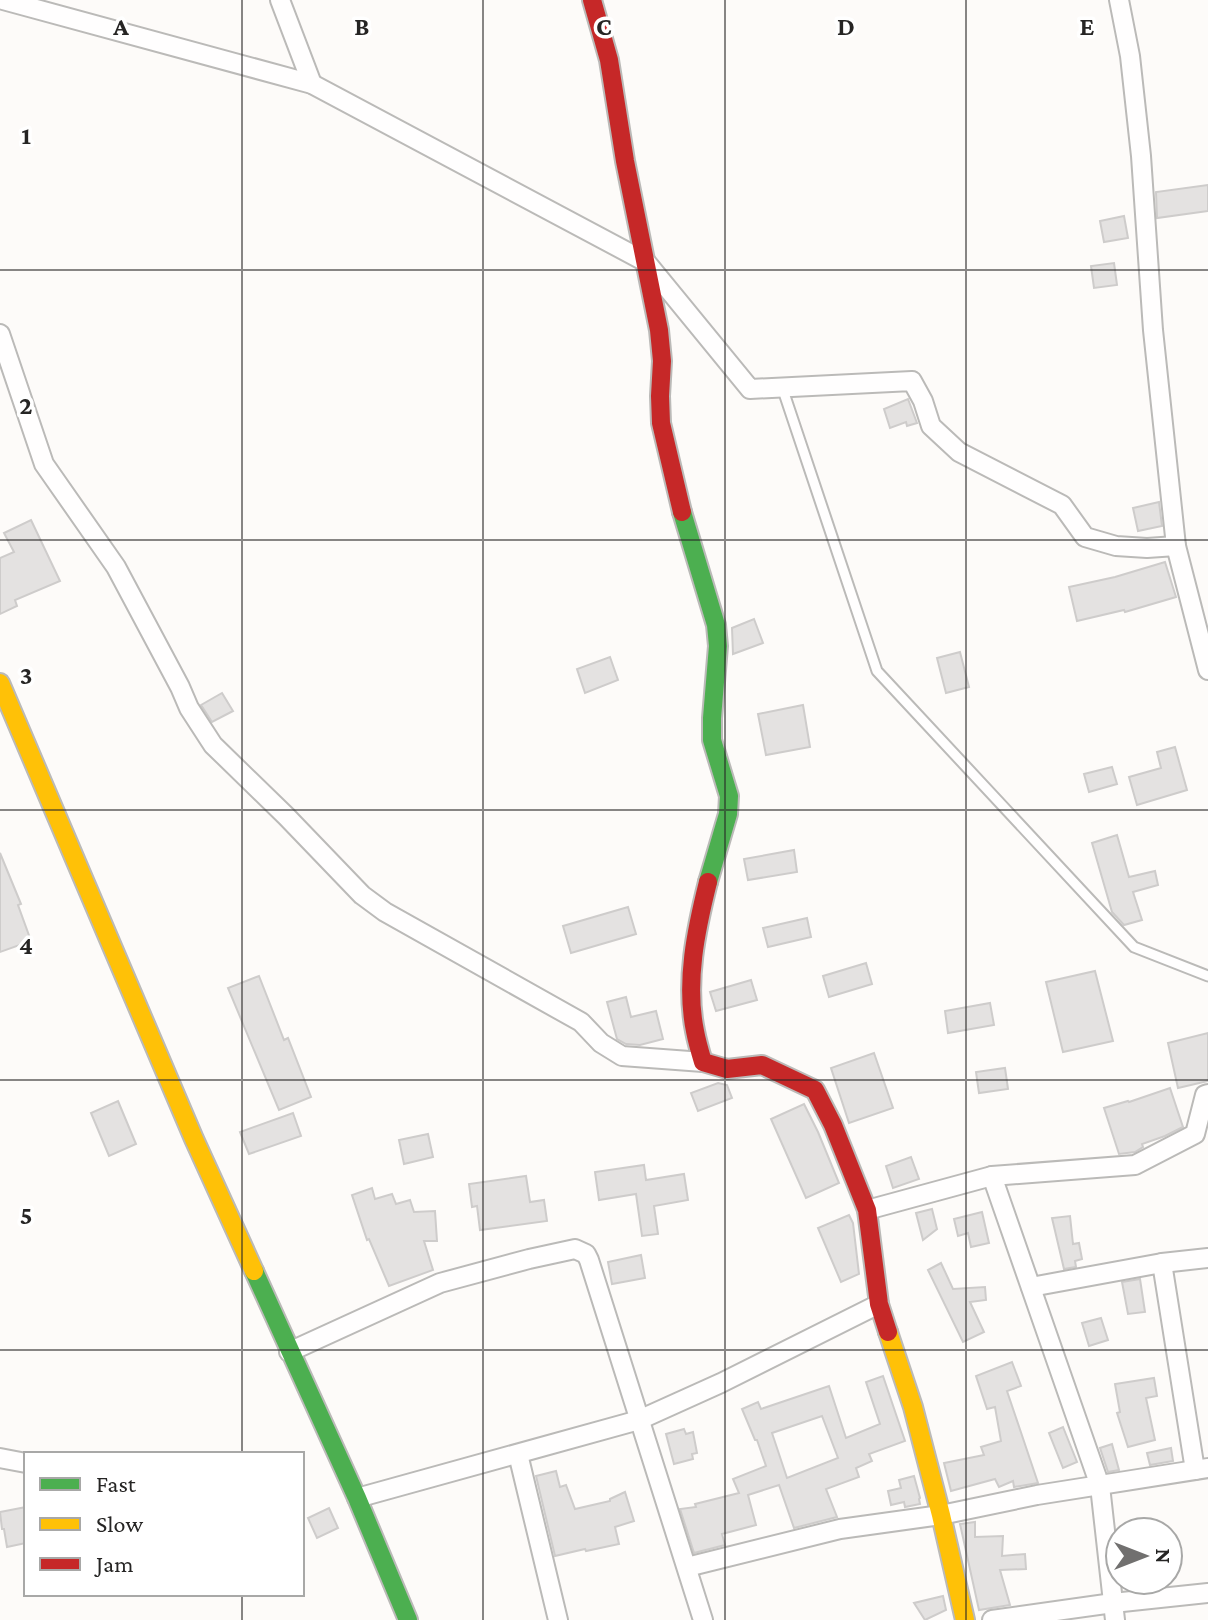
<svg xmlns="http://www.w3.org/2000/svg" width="1208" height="1620" font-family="'Crimson Pro',serif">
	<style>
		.building { fill: #e4e2e1; stroke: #cecccb; stroke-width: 2; fill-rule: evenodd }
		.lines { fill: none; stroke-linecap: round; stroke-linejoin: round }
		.lane-casing { stroke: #bbbab8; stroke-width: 13 }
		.street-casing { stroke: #bbbab8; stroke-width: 22 }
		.fast-casing { stroke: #bbbab8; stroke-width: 22 }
		.slow-casing { stroke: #bbbab8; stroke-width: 22 }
		.jam-casing { stroke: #bbbab8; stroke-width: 22 }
		.lane { stroke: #fffefe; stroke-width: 9 }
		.street { stroke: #fffefe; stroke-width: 18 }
		.fast { stroke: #4caf50; stroke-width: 18 }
		.slow { stroke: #ffc107; stroke-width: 18 }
		.jam { stroke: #c62828; stroke-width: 18 }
		.grid { fill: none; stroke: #262524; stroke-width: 2; stroke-opacity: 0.55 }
		.grid-label { font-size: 26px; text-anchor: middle; font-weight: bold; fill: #262524; stroke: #fff; stroke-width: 7; stroke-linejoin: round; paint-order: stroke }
	</style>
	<rect width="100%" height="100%" fill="#fdfbf9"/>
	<g class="building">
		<path d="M 1208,185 L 1208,211 L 1157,218 L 1156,192 Z"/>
		<path d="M 1124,216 L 1128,238 L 1104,242 L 1100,221 Z"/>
		<path d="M 1114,263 L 1117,285 L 1094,288 L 1091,266 Z"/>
		<path d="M 908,399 L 917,423 L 907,426 L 906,422 L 890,428 L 884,409 Z"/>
		<path d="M 1159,502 L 1162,526 L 1138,531 L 1133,508 Z"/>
		<path d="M 31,520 L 60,581 L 15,600 L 17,606 L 0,614 L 0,558 L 14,552 L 4,533 Z"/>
		<path d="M 1165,562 L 1176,597 L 1125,612 L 1124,610 L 1077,621 L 1069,587 L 1115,577 Z"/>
		<path d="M 754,619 L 763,643 L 733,654 L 732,628 Z"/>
		<path d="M 960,652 L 969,687 L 946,693 L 937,658 Z"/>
		<path d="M 610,657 L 618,680 L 585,693 L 577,669 Z"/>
		<path d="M 222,693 L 233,711 L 212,722 L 201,705 Z"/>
		<path d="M 803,705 L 810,747 L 766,755 L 758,714 Z"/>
		<path d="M 1175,747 L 1187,790 L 1137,805 L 1129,777 L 1161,768 L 1157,752 Z"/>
		<path d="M 1112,767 L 1117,784 L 1089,792 L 1084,774 Z"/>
		<path d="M 1117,835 L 1129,877 L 1155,871 L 1158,885 L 1133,892 L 1142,920 L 1124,925 L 1112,912 L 1092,843 Z"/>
		<path d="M 794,850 L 797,872 L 748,880 L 744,859 Z"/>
		<path d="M 0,853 L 21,904 L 18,905 L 31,941 L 0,952 Z"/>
		<path d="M 628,907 L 636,934 L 571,953 L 563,926 Z"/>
		<path d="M 807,918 L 811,937 L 768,947 L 763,928 Z"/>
		<path d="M 866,963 L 872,984 L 829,997 L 823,976 Z"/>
		<path d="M 1095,971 L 1113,1041 L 1063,1052 L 1046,982 Z"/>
		<path d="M 259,976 L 284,1040 L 288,1038 L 311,1097 L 279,1110 L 228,988 Z"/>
		<path d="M 751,980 L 757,1000 L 716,1011 L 710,992 Z"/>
		<path d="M 626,997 L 631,1017 L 656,1011 L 663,1039 L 640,1045 L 626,1044 L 617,1039 L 607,1002 Z"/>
		<path d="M 990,1003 L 994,1025 L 948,1033 L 945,1011 Z"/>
		<path d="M 1208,1033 L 1208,1081 L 1178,1088 L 1168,1043 Z"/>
		<path d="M 874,1053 L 893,1108 L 849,1123 L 831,1068 Z"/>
		<path d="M 1005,1068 L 1008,1089 L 979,1093 L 976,1072 Z"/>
		<path d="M 718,1083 L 727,1085 L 732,1098 L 698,1111 L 691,1093 Z"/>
		<path d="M 1170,1088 L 1183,1127 L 1165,1136 L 1142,1144 L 1143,1147 L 1135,1152 L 1119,1154 L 1104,1108 L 1128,1101 L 1129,1102 Z"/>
		<path d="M 118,1101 L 136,1144 L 109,1156 L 91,1113 Z"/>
		<path d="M 804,1104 L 818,1132 L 839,1183 L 806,1198 L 771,1119 Z"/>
		<path d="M 293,1113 L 301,1136 L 249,1154 L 240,1132 Z"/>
		<path d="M 428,1134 L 433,1157 L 404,1164 L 399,1140 Z"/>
		<path d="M 911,1157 L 919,1179 L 893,1188 L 886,1166 Z"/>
		<path d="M 644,1165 L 646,1180 L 684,1174 L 688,1200 L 654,1206 L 658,1234 L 642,1236 L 636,1194 L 599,1200 L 595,1172 Z"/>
		<path d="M 526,1176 L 530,1202 L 544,1200 L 547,1221 L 480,1230 L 477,1206 L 472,1207 L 469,1184 Z"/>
		<path d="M 372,1188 L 375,1199 L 392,1194 L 396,1204 L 410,1200 L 414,1212 L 435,1211 L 437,1241 L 424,1241 L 433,1270 L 389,1286 L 369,1239 L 367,1240 L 352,1195 Z"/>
		<path d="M 932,1209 L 937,1229 L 923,1240 L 916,1213 Z"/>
		<path d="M 982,1212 L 989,1243 L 971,1247 L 968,1233 L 958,1236 L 954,1219 Z"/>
		<path d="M 849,1215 L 853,1223 L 859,1274 L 841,1282 L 818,1228 Z"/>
		<path d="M 1070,1216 L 1073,1244 L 1079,1243 L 1082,1259 L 1075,1261 L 1076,1267 L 1064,1269 L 1052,1218 Z"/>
		<path d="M 641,1255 L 645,1278 L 612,1284 L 608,1262 Z"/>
		<path d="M 941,1263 L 953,1289 L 985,1287 L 986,1300 L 970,1302 L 984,1332 L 963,1342 L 928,1270 Z"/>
		<path d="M 1140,1279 L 1145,1312 L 1128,1314 L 1122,1282 Z"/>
		<path d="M 1101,1318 L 1108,1340 L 1089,1346 L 1082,1323 Z"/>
		<path d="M 1012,1362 L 1021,1386 L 1007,1391 L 1038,1483 L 1014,1487 L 1013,1481 L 999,1487 L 995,1479 L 951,1491 L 944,1463 L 984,1455 L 981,1447 L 1001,1441 L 995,1407 L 987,1409 L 976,1376 Z"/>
		<path d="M 883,1376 L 905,1441 L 869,1454 L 872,1461 L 856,1468 L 859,1477 L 826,1489 L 837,1517 L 794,1528 L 779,1485 L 748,1495 L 756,1525 L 722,1534 L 725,1545 L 694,1553 L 680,1509 L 696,1507 L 695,1504 L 739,1493 L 733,1479 L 766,1466 L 757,1440 L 755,1440 L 742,1409 L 758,1402 L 761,1409 L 829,1386 L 846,1438 L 880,1424 L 866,1382 ZM 822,1416 L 838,1458 L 787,1478 L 772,1433 Z"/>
		<path d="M 1154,1378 L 1157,1396 L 1146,1398 L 1155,1440 L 1128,1447 L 1117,1413 L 1120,1412 L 1115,1384 Z"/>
		<path d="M 1063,1427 L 1077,1462 L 1063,1468 L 1049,1433 Z"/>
		<path d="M 684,1429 L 686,1434 L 693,1432 L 697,1453 L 692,1454 L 693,1459 L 674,1464 L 666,1434 Z"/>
		<path d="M 1112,1444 L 1119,1470 L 1108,1472 L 1100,1448 Z"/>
		<path d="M 1171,1448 L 1173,1461 L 1150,1465 L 1147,1453 Z"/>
		<path d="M 556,1471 L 560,1487 L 566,1485 L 575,1509 L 610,1501 L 610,1499 L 625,1492 L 634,1521 L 615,1527 L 619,1544 L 586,1551 L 585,1549 L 555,1556 L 536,1476 Z"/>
		<path d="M 914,1476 L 920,1498 L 919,1499 L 920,1504 L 905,1507 L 904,1502 L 891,1505 L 888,1491 L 901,1488 L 899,1480 Z"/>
		<path d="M 26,1507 L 26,1543 L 7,1547 L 4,1529 L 2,1529 L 0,1512 Z"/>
		<path d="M 329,1508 L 338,1528 L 317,1538 L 308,1518 Z"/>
		<path d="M 975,1522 L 975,1537 L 1003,1536 L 1002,1556 L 1025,1554 L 1026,1569 L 1000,1570 L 1010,1605 L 979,1610 L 960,1524 Z"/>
		<path d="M 943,1596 L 946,1610 L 925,1620 L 914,1603 Z"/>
	</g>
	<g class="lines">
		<defs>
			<path id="lane" d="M 782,387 L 877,671 L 1134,947 L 1208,976"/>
			<g id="street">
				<path d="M 3,0 L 312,84 L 646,262 L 750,389 L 912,381 L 923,401 L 931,426 L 959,452 L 1062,505 L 1085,537 L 1116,546 L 1147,548 L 1176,546"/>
				<path d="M 280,0 L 312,84"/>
				<path d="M 1119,0 L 1130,56 L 1141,156 L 1153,330 L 1176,546 L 1208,670"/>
				<path d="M 0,334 L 44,464 L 116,567 L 180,687 L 189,708 L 213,745 L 286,816 L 362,895 L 385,912 L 581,1022 L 601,1043 L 622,1056 L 703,1062"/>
				<path d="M 992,1176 L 1100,1486 L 1115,1620"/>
				<path d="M 867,1210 L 992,1176 L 1135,1165 L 1195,1134 L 1205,1095 L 1208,1094"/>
				<path d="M 1162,1263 L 1195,1470"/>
				<path d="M 1031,1287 L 1162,1263 L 1208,1258"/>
				<path d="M 289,1352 L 440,1283 L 529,1259 L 575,1249 L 586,1254 L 589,1260 L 703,1620"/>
				<path d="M 518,1454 L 558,1620"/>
				<path d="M 0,1458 L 26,1463"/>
				<path d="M 357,1498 L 639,1420 L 721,1383 L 879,1304"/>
				<path d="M 687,1567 L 840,1529 L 941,1515 L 1037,1495 L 1208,1468"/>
				<path d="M 992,1620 L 1113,1603 L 1208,1593"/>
			</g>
			<g id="fast">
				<path d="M 682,512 L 716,625 L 718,646 L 712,718 L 712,740 L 729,796 L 728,814 L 708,882"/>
				<path d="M 254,1271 L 357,1498 L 408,1620"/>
			</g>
			<g id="slow">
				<path d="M 0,683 L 194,1139 L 254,1271"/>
				<path d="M 888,1332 L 913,1407 L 941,1515 L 965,1620"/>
			</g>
			<g id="jam">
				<path d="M 592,0 L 609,60 L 625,161 L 659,330 L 662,361 L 660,396 L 661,423 L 682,512"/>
				<path d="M 708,882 C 696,930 685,982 695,1031 C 697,1042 700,1052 703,1062 L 727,1069 L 762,1065 L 815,1090 L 833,1125 L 867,1210 L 879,1304 L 888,1332"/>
			</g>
		</defs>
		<use href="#lane" class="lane-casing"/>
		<use href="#street" class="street-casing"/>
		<use href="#fast" class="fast-casing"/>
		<use href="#slow" class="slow-casing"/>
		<use href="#jam" class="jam-casing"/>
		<use href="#lane" class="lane"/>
		<use href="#street" class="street"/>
		<use href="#fast" class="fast"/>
		<use href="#slow" class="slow"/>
		<use href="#jam" class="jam"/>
	</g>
	<path class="grid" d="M 242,0 L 242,1454M 483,0 L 483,1620M 725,0 L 725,1620M 966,0 L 966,1620M 0,270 L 1208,270M 0,540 L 1208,540M 0,810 L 1208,810M 0,1080 L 1208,1080M 0,1350 L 1208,1350M 242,1594 L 242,1620"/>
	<g class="grid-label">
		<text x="121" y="35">A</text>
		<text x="362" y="35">B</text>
		<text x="604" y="35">C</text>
		<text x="846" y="35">D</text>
		<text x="1087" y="35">E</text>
		<text x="26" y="144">1</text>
		<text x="26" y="414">2</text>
		<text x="26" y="684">3</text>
		<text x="26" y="954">4</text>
		<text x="26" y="1224">5</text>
	</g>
	<rect x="24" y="1452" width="280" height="144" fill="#ffffff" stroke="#a8a8a7" stroke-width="2"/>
	<rect x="40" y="1478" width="40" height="12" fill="#4caf50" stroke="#a8a8a7" stroke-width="2"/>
	<text x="96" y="1492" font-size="24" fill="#262524">Fast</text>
	<rect x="40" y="1518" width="40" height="12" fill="#ffc107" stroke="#a8a8a7" stroke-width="2"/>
	<text x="96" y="1532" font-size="24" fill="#262524">Slow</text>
	<rect x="40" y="1558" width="40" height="12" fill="#c62828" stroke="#a8a8a7" stroke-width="2"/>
	<text x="96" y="1572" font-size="24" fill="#262524">Jam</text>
	<g transform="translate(1144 1556) rotate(90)"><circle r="38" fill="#ffffff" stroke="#a8a8a7" stroke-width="2"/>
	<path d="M0-6L14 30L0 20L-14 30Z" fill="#71706f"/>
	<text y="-12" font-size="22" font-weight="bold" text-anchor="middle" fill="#262524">N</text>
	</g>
</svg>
